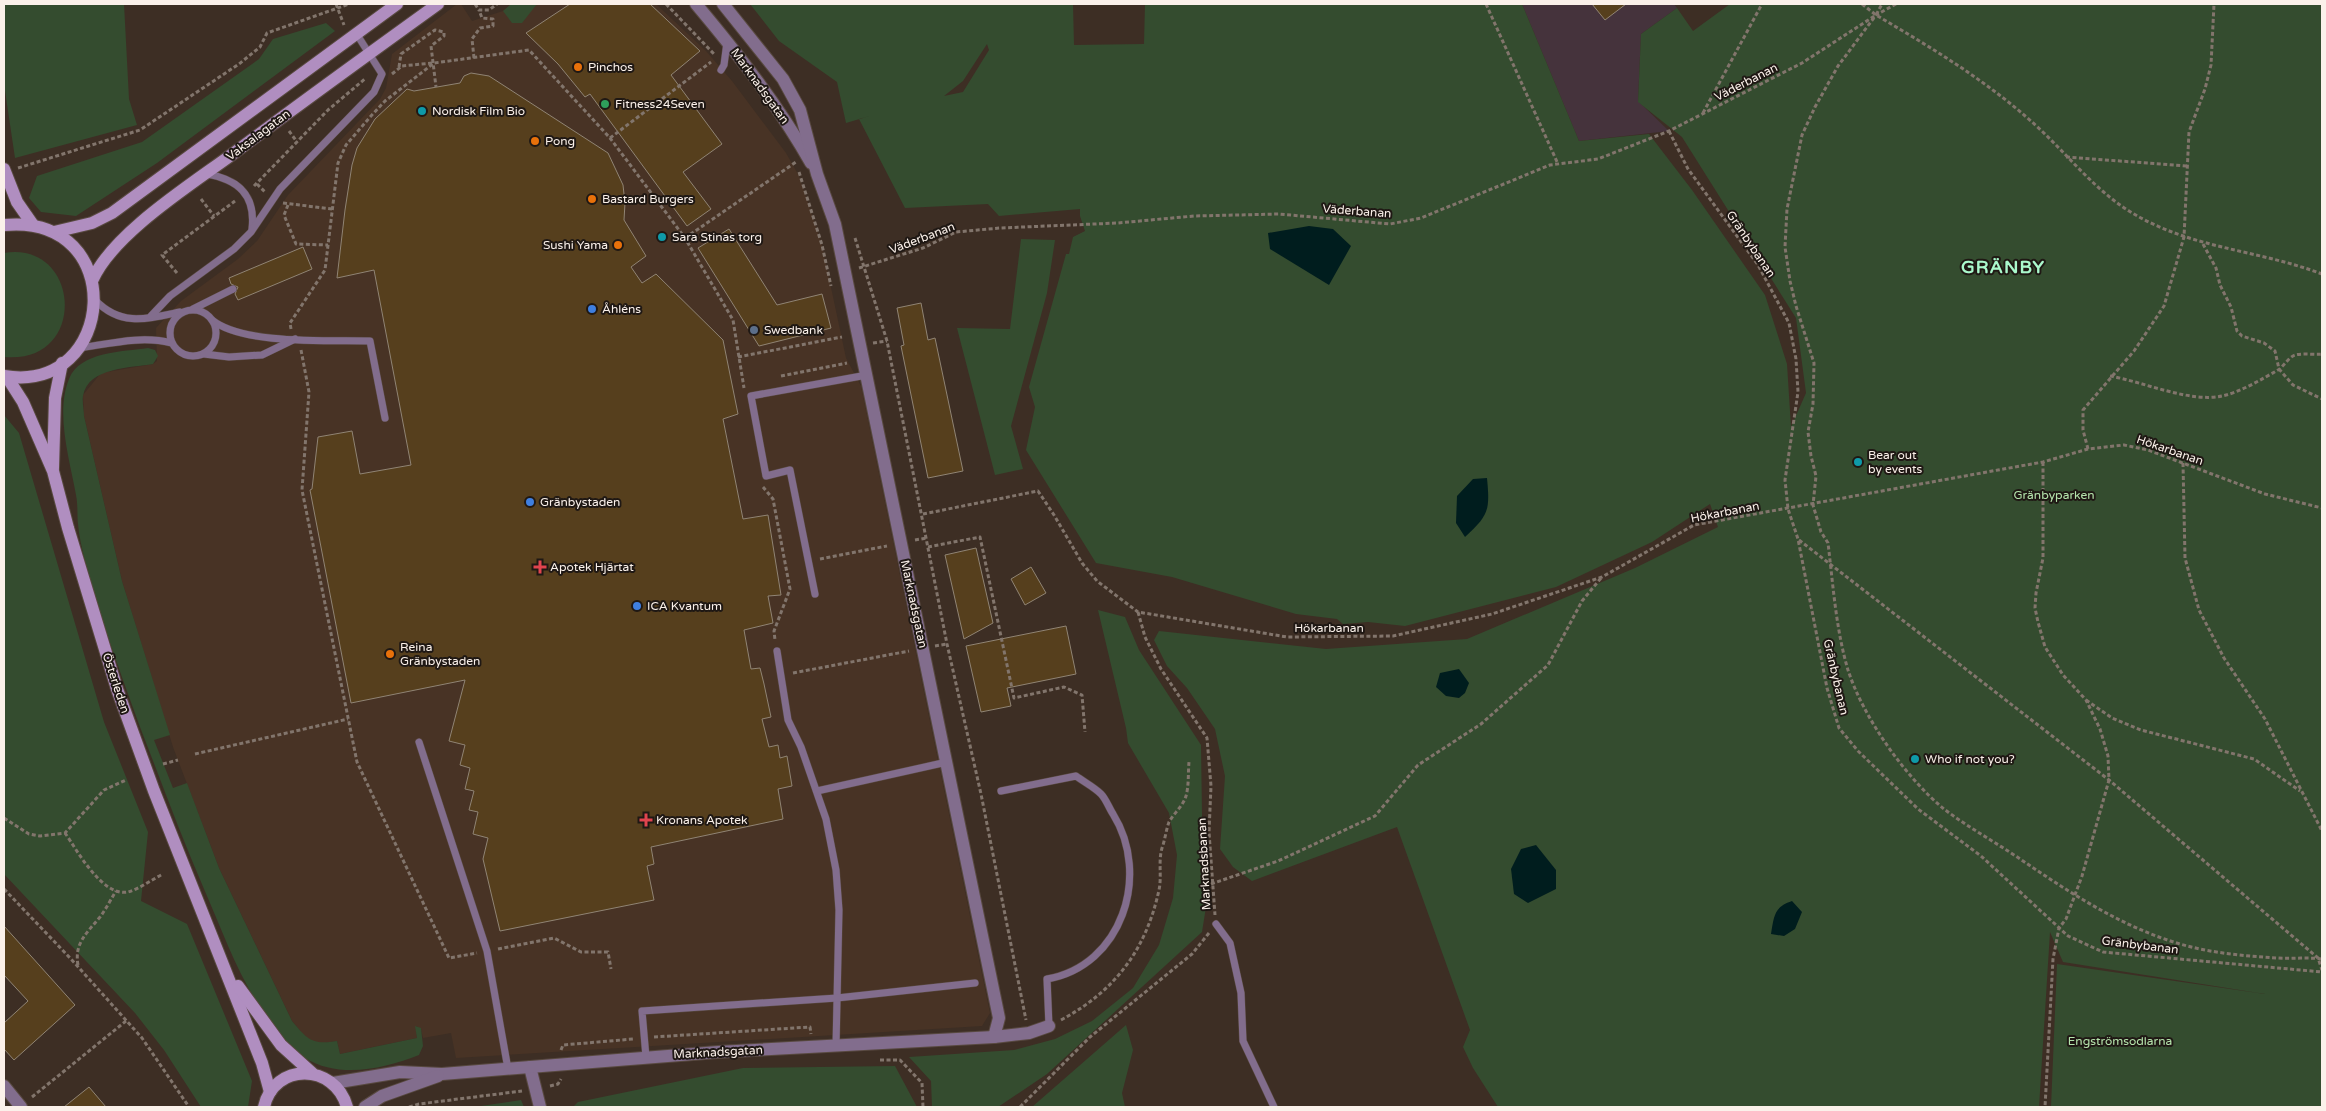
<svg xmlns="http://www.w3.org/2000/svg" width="2326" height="1111" font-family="'Varela Round',sans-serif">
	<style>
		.built { fill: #483325 }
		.education { fill: #45333c }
		.green { fill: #344c2f; fill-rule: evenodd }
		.water { fill: #001d1e }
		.building { fill: #563f1d; stroke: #908474 }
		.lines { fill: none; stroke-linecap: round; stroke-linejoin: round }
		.service-casing { stroke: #584940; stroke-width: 8 }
		.minor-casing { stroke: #584940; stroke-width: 14 }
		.secondary-casing { stroke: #584940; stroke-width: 14 }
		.path { stroke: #82756c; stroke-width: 3; stroke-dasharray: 4 2.5; stroke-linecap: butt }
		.service { stroke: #826d8d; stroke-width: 7 }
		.minor { stroke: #826d8d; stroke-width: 12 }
		.secondary { stroke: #b08ec0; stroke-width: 12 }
		.food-dot { fill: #e8710a; stroke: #1f1814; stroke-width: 2 }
		.leisure-dot { fill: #2e9e5b; stroke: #1f1814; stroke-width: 2 }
		.culture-dot { fill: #0f9aa8; stroke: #1f1814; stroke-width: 2 }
		.shop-dot { fill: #3f7fe0; stroke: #1f1814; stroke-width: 2 }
		.service-dot { fill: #5c6f8a; stroke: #1f1814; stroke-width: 2 }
		.health-dot { fill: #e0444e; stroke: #1f1814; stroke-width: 2 }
		.labels { text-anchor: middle; stroke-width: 4; stroke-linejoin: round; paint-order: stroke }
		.poi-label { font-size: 12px; fill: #fbf1ea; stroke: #1f1814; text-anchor: start }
		.street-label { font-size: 12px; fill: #fbf1ea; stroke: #1f1814 }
		.park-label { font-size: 12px; fill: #b5e4ac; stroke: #1f1814 }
		.district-label { font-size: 18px; font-weight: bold; letter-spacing: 1px; fill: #aaf9cc; stroke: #1f1814 }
	</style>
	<rect width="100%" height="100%" fill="#3d2e24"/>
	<path class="built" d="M 457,4 L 461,4 L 472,21 L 503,11 L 511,4 L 656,4 L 706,51 L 732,81 L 786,153 L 799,176 L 822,245 L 846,358 L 861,386 L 990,1013 L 982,1026 L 456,1058 L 451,1033 L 423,1038 L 421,1029 L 416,1026 L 417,1038 L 340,1054 L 337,1041 L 319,1044 L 306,1038 L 292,1021 L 219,868 L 173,747 L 122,581 L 84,416 L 83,395 L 101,373 L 153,364 L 157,361 L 156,328 L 181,301 L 238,259 L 257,241 L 288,195 L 380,99 L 386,88 L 392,54 Z"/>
	<path class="education" d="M 1522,4 L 1674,4 L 1677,8 L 1641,34 L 1638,101 L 1669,131 L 1579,141 Z"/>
	<g class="green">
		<path d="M 4,4 L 124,4 L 129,99 L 137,125 L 15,158 L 4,84 Z"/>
		<path d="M 511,4 L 537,4 L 522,23 L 512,23 L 503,11 Z"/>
		<path d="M 750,4 L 1073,4 L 1074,45 L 1144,44 L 1145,4 L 1522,4 L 1579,141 L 1649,134 L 1692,190 L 1765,295 L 1787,364 L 1791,427 L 1806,393 L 1796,318 L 1682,137 L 1638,102 L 1641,34 L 1677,8 L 1693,31 L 1730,4 L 2322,4 L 2322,1107 L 2051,1107 L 2057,964 L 2265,994 L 2063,962 L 2050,932 L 2039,1107 L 1498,1107 L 1473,1068 L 1463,1047 L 1470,1030 L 1397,827 L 1252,881 L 1233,867 L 1220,849 L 1225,776 L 1215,729 L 1187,688 L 1167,666 L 1154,640 L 1159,631 L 1326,649 L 1467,639 L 1635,568 L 1718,527 L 1710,504 L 1652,542 L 1556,587 L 1405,626 L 1368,622 L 1343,624 L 1337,619 L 1296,614 L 1172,577 L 1096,563 L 1026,450 L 1035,407 L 1029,387 L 1066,254 L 1069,254 L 1073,237 L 1085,231 L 1080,216 L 1080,209 L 999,216 L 988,204 L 905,208 L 859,119 L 873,115 L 846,123 L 837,82 L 779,41 ZM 987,44 L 989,50 L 963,92 L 944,96 L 963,81 Z"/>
		<path d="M 326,23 L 335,31 L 157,163 L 76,216 L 41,212 L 29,198 L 37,176 L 142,142 L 259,59 L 273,39 Z"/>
		<path d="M 1021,239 L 1055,240 L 1047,293 L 1011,426 L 1023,469 L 995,475 L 957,328 L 1010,329 Z"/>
		<path d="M 4,253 C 81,240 89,365 4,357 Z"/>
		<path d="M 148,348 L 155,350 L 158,356 L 153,364 C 131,368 88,367 83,396 C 82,402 84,410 84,416 L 122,581 L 170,735 L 154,740 L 173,788 L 187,783 L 219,868 L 292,1021 C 308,1040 312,1045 337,1041 L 340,1054 L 417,1038 L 415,1026 L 421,1028 L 423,1046 L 419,1055 C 384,1069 339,1079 305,1058 C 288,1047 275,1029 264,1013 C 238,976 222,930 204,889 C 181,836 161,781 140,727 C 120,672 100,617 85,561 C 82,549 79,536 78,524 C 77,514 78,505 76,495 C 70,461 55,413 69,379 C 80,351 123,352 148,348 Z"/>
		<path d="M 4,415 L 19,433 L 104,722 L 148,832 L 141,901 L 187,924 L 252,1081 L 248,1107 L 201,1107 L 164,1050 L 135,1013 L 4,874 Z"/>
		<path d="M 1098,610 L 1125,617 L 1139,650 L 1201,745 L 1203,884 L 1206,907 L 1202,932 L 1047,1074 L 998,1107 L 932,1107 L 931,1081 L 909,1057 L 1014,1050 L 1055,1039 L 1092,1021 L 1133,988 L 1159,945 L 1173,898 L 1177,855 L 1169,813 L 1128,743 L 1126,728 Z"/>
		<path d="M 1126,1025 L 1133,1050 L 1122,1093 L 1125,1107 L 1032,1107 Z"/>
		<path d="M 895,1066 L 917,1107 L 573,1107 L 578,1102 L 743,1068 Z"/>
		<path d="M 521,1100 L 524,1107 L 474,1107 Z"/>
	</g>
	<g class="water">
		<path d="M 1309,226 L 1333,229 L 1351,246 L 1329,285 L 1270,249 L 1268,233 Z"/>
		<path d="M 1487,478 C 1490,510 1489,515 1465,537 L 1456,523 L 1457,496 L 1473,479 Z"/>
		<path d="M 1459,669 L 1469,683 L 1465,693 L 1459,698 L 1446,696 L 1436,687 L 1440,673 Z"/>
		<path d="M 1536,845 L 1556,870 L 1556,889 L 1528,903 L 1514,894 L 1511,869 L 1521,849 Z"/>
		<path d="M 1792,901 L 1802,912 L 1795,929 L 1784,936 L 1771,934 C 1774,916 1774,907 1792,901 Z"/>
	</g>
	<g class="building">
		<path d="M 570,4 L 650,4 L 700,51 L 671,75 L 722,144 L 683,172 L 711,209 L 687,226 L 590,94 L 585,97 L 558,64 L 526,33 Z"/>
		<path d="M 1592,4 L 1626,4 L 1605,20 Z"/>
		<path d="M 471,73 L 489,76 L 608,153 L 623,185 L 625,203 L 624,220 L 646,256 L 631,267 L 642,283 L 656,274 L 723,340 L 738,414 L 723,419 L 743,519 L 768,515 L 781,595 L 768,596 L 773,623 L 744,630 L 751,669 L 760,668 L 764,684 L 771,717 L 762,719 L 769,747 L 778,745 L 780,758 L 787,756 L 792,786 L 778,789 L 783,819 L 651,847 L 654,864 L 647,866 L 654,900 L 500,931 L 483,859 L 488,838 L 473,834 L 478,812 L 469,810 L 474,791 L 465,789 L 470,768 L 460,765 L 465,745 L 449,741 L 465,680 L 351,703 L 310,490 L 312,489 L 318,437 L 352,431 L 360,474 L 411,465 L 374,270 L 337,278 L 345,210 L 352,165 L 357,148 L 375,119 L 407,89 L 414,91 L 460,83 L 464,76 Z"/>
		<path d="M 729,229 L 777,305 L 822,294 L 831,328 L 759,346 L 698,248 Z"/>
		<path d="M 303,247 L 312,269 L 238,300 L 235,294 L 238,287 L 231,284 L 229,278 Z"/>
		<path d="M 921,303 L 928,340 L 935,338 L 963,471 L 928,478 L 901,346 L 904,345 L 897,308 Z"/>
		<path d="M 976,548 L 993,623 L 964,639 L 945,555 Z"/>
		<path d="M 1031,567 L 1046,593 L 1025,605 L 1011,579 Z"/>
		<path d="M 1066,626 L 1076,674 L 1007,688 L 1011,706 L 981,712 L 966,646 Z"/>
		<path d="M 4,926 L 75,1005 L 14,1060 L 4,1049 L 4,1023 L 28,1001 L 4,975 Z"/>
		<path d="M 89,1087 L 106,1107 L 64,1107 Z"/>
	</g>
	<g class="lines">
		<defs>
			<g id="service">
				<path d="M 721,70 L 724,65 L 727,42"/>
				<path d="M 206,174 C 238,179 256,195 252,229"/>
				<path d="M 95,300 C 121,327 147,319 180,312"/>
				<path d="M 193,309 L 233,289"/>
				<circle cx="193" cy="333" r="23"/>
				<path d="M 151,316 L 170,296 L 234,249 L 251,232 L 280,189 L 374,92 L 382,74 L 356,33"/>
				<path d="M 212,320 C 243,345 330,340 370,341 L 385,418"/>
				<path d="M 79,348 C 108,344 142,335 171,343"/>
				<path d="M 204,354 L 229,357 L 262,355 L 295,339"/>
				<path d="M 815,594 L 790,470 L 766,476 L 751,396 L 867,375"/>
				<path d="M 777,651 L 788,720 L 801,747 L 826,819 L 836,870 L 839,910 L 836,1046"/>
				<path d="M 419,742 L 487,951 L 508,1069"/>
				<path d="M 817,791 L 947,762"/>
				<path d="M 1001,791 L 1076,776 C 1084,782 1094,787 1101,794 C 1106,799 1109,808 1113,814 C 1151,875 1122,966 1047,979 L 1049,1026"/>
				<path d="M 1216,924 L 1230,943 L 1241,993 L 1243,1041 L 1274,1107"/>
				<path d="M 646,1057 L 642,1011 L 837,998 L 975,983"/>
			</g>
			<g id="minor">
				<path d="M 696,4 C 738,54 778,105 811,163"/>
				<path d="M 723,4 L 783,79 L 800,110 L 817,174 L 835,224 L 999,1018 L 994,1037"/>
				<path d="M 530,1067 L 540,1107"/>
				<path d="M 333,1083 L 400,1072 L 442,1074 L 718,1052 L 994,1037 L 1029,1033 L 1049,1026"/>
				<path d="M 4,1086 L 21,1107"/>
				<path d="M 365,1107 L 382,1096 L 438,1076"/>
			</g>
			<g id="secondary">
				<path d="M 4,169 L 17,202 L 33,225"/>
				<path d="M 4,225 C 130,213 117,395 4,376"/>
				<path d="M 54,232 L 92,223 L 112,213 L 397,4"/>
				<path d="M 92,281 C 112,234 192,184 234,153 C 301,103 370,53 438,4"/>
				<path d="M 7,377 L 23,402 L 53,471 L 68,528 L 117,689 L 154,791 L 262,1063 L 270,1092"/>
				<path d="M 53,468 L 55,398 L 62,363"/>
				<path d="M 238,986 L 281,1045 L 312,1073"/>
				<path d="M 264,1107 C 274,1062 335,1063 347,1107"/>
			</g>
		</defs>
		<use href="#service" class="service-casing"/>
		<use href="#minor" class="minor-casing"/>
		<use href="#secondary" class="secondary-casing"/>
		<g class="path">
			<path d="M 336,4 L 344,25"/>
			<path d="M 475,4 L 479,10 L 489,10 L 497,4"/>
			<path d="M 666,4 L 714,54"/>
			<path d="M 1486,4 L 1558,164"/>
			<path d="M 1862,4 L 1876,15 C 1930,47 1984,79 2032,122 C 2065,151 2091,187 2129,211 C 2190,249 2256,249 2322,274"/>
			<path d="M 1896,4 L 1876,15 L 1838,66 L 1815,107 L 1802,135 L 1787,209 L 1785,247 L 1790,281 L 1796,306 L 1814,363 L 1813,404 L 1808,432 L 1811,456 L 1816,476 L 1813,505 L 1821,532 L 1828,543 C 1833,584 1836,630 1848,670 C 1863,717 1905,777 1944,809 C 1969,828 1997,843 2023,861 C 2072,894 2122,927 2180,944 C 2211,953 2244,956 2277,958 C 2292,959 2307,957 2322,959"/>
			<path d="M 474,58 L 472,39 L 480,28 L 493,26 L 493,19 L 482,18 L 479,10"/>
			<path d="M 399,67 L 401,54 L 435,30 L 444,32 L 444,36 L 431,46 L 436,87"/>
			<path d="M 392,74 L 402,66 L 433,63"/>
			<path d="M 1703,113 L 1762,4"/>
			<path d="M 289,131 L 297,142"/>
			<path d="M 1669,131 L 1688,169 L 1758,265 L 1789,323 L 1796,359 L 1798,392 L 1785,480 L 1788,509 L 1798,539 L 1827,688 L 1839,728 L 1858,751 L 1918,809 L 1981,856 L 2068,936 L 2103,952 L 2322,972"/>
			<path d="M 610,138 L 711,62"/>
			<path d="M 2066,157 L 2187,166"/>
			<path d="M 18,168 L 140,130 L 239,64 L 260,47 L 267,33 L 349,4"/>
			<path d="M 799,172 L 822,245 L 831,286"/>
			<path d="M 257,184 L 265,192"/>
			<path d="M 254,186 L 328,110 L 366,78"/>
			<path d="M 201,199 L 214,216"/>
			<path d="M 283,203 L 332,209"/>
			<path d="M 288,205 L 284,215 L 296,244 L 328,245"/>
			<path d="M 685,238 L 796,162"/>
			<path d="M 855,238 L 887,341 L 947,644 L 981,794 L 1026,1020"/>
			<path d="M 2203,244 L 2216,268 L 2220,285 L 2231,307 L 2237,331 L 2242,336 L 2264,343 L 2275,351 L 2279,369 L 2293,385 L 2322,399"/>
			<path d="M 859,268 L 923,248 L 956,232 L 1000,228 L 1118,223 L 1194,216 L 1279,214 L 1390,224 L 1421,218 L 1550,165 L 1598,159 L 1669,131 L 1802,63 L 1876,15 L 1882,4"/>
			<path d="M 177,273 L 162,255 L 235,201"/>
			<path d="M 291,329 L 290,323 L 325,270 L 338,163 L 346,145 L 371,116 L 385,101 L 434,63 L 529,50 L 610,138 L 685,238 L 733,320 L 744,388"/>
			<path d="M 873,343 L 887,341"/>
			<path d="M 301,350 L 309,392 L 302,490 L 357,762 L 449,958 L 477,953"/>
			<path d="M 738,357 L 842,337"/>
			<path d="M 781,376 L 847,363"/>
			<path d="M 2110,376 C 2144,382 2190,403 2222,396 C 2241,392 2262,379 2278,370 C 2284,366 2289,357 2295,355 C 2303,353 2314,355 2322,354"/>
			<path d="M 2088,449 L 2083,430 L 2083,410 L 2134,351 L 2164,306 L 2184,237 L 2189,132 L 2205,89 L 2211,65 L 2214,4"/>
			<path d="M 2043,462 L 2043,558 L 2036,593 L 2035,608 L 2038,622 L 2045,647 L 2063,675 L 2086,700 L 2100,729 L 2108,756 L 2109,780 L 2082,876 L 2066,919 L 2059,928 L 2053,959 L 2045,1107"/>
			<path d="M 2183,463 L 2185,558 L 2199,610 L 2224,658 L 2265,719 L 2322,831"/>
			<path d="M 763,487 L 773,499 L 790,589 L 774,631 L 775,640"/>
			<path d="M 923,514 L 1038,491 L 1054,515 L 1082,563 L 1097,581 L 1138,612 L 1287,637 L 1393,636 L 1492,614 L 1602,577 L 1694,525 L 1998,470 L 2043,462 L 2088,449 L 2124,445 L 2148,450 L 2265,494 L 2322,508"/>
			<path d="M 915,540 L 927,538"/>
			<path d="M 1799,540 L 2109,780 L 2318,958 L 2322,970"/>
			<path d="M 928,547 L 980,537 L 1014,698 L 1064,687 L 1082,695 L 1085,732"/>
			<path d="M 820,559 L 887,546"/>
			<path d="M 1138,612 L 1145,637 L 1161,669 L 1207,738 L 1211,786 L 1209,832 L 1215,915"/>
			<path d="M 935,646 L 947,644"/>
			<path d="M 793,673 L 909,651"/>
			<path d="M 2086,700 L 2112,718 L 2141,730 L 2254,759 L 2300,791"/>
			<path d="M 195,754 L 348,719"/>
			<path d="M 163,764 L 178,760"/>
			<path d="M 4,818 L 29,834 L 40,836 L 65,833 L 104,790 L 126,780"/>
			<path d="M 65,833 C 77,850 102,897 128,892 C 139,889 153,879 163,874"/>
			<path d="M 1211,884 L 1278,861 L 1375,816 L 1418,765 L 1481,724 L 1548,665 L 1582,601 L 1601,578"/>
			<path d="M 4,889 L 71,959 L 142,1038 L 189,1107"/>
			<path d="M 498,949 L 554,938 L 581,952 L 608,952 L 611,969"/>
			<path d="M 78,965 C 74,943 87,933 100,917 C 106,909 111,899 116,891"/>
			<path d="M 1061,1020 C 1115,991 1146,950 1159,890 C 1162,876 1158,862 1162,848 C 1165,840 1166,830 1169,822 C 1174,813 1183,806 1186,796 C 1189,786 1188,772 1189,762"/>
			<path d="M 654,1037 L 810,1027 L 811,1034"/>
			<path d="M 561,1050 L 563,1045 L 633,1039"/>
			<path d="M 880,1060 L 900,1060 L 922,1083 L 923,1107"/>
			<path d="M 550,1086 L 558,1084 L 561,1079"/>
			<path d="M 32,1097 L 126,1021"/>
			<path d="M 409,1107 L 419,1104 L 522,1091"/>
			<path d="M 1020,1107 L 1090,1037 L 1192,954 L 1209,933"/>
		</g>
		<use href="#service" class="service"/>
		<use href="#minor" class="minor"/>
		<use href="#secondary" class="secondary"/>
	</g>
	<g class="food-dot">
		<circle cx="578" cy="67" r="5"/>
		<circle cx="535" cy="141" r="5"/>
		<circle cx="592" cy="199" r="5"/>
		<circle cx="618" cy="245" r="5"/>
		<circle cx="390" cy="654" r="5"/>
	</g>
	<circle class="leisure-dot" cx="605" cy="104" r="5"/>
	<g class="culture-dot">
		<circle cx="422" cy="111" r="5"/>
		<circle cx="662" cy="237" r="5"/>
		<circle cx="1858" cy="462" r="5"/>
		<circle cx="1915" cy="759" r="5"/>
	</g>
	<g class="shop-dot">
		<circle cx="592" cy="309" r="5"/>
		<circle cx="530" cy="502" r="5"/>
		<circle cx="637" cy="606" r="5"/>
	</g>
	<circle class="service-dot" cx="754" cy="330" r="5"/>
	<g class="health-dot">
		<path d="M537.5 559.5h5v5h5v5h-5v5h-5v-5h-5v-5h5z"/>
		<path d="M643.5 812.5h5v5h5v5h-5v5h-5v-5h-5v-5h5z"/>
	</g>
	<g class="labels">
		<g class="poi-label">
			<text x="588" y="71">Pinchos</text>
			<text x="615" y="108">Fitness24Seven</text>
			<text x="432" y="115">Nordisk Film Bio</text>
			<text x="545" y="145">Pong</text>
			<text x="602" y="203">Bastard Burgers</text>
			<text x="672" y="241">Sara Stinas torg</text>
			<text x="608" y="249" text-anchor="end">Sushi Yama</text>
			<text x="602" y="313">Åhléns</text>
			<text x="764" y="334">Swedbank</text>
			<text x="1868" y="459">Bear out<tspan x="1868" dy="14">by events</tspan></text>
			<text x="540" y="506">Gränbystaden</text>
			<text x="550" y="571">Apotek Hjärtat</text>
			<text x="647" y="610">ICA Kvantum</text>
			<text x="400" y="651">Reina<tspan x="400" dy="14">Gränbystaden</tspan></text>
			<text x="1925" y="763">Who if not you?</text>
			<text x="656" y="824">Kronans Apotek</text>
		</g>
		<g class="street-label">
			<text transform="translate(1746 82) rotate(-27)" y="4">Väderbanan</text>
			<text transform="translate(760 86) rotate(54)" y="4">Marknadsgatan</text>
			<text transform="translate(258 135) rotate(-37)" y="4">Vaksalagatan</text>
			<text transform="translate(1357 211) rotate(4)" y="4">Väderbanan</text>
			<text transform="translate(922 238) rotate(-21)" y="4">Väderbanan</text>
			<text transform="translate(1751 244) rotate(56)" y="4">Gränbybanan</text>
			<text transform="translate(2170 450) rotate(19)" y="4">Hökarbanan</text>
			<text transform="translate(1725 512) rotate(-11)" y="4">Hökarbanan</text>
			<text transform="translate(914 604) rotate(78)" y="4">Marknadsgatan</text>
			<text x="1329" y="632">Hökarbanan</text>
			<text transform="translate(1836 677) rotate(77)" y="4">Gränbybanan</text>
			<text transform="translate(116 683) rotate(72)" y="4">Österleden</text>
			<text transform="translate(1204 864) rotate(-93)" y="4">Marknadsbanan</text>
			<text transform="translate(2140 945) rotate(7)" y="4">Gränbybanan</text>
			<text transform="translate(718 1052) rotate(-3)" y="4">Marknadsgatan</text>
		</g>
		<g class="park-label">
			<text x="2054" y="499">Gränbyparken</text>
			<text x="2120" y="1045">Engströmsodlarna</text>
		</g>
		<g class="district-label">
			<text x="2003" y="273">GRÄNBY</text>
		</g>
	</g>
	<rect width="2326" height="1111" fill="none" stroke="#fbf1ea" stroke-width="10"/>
</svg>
